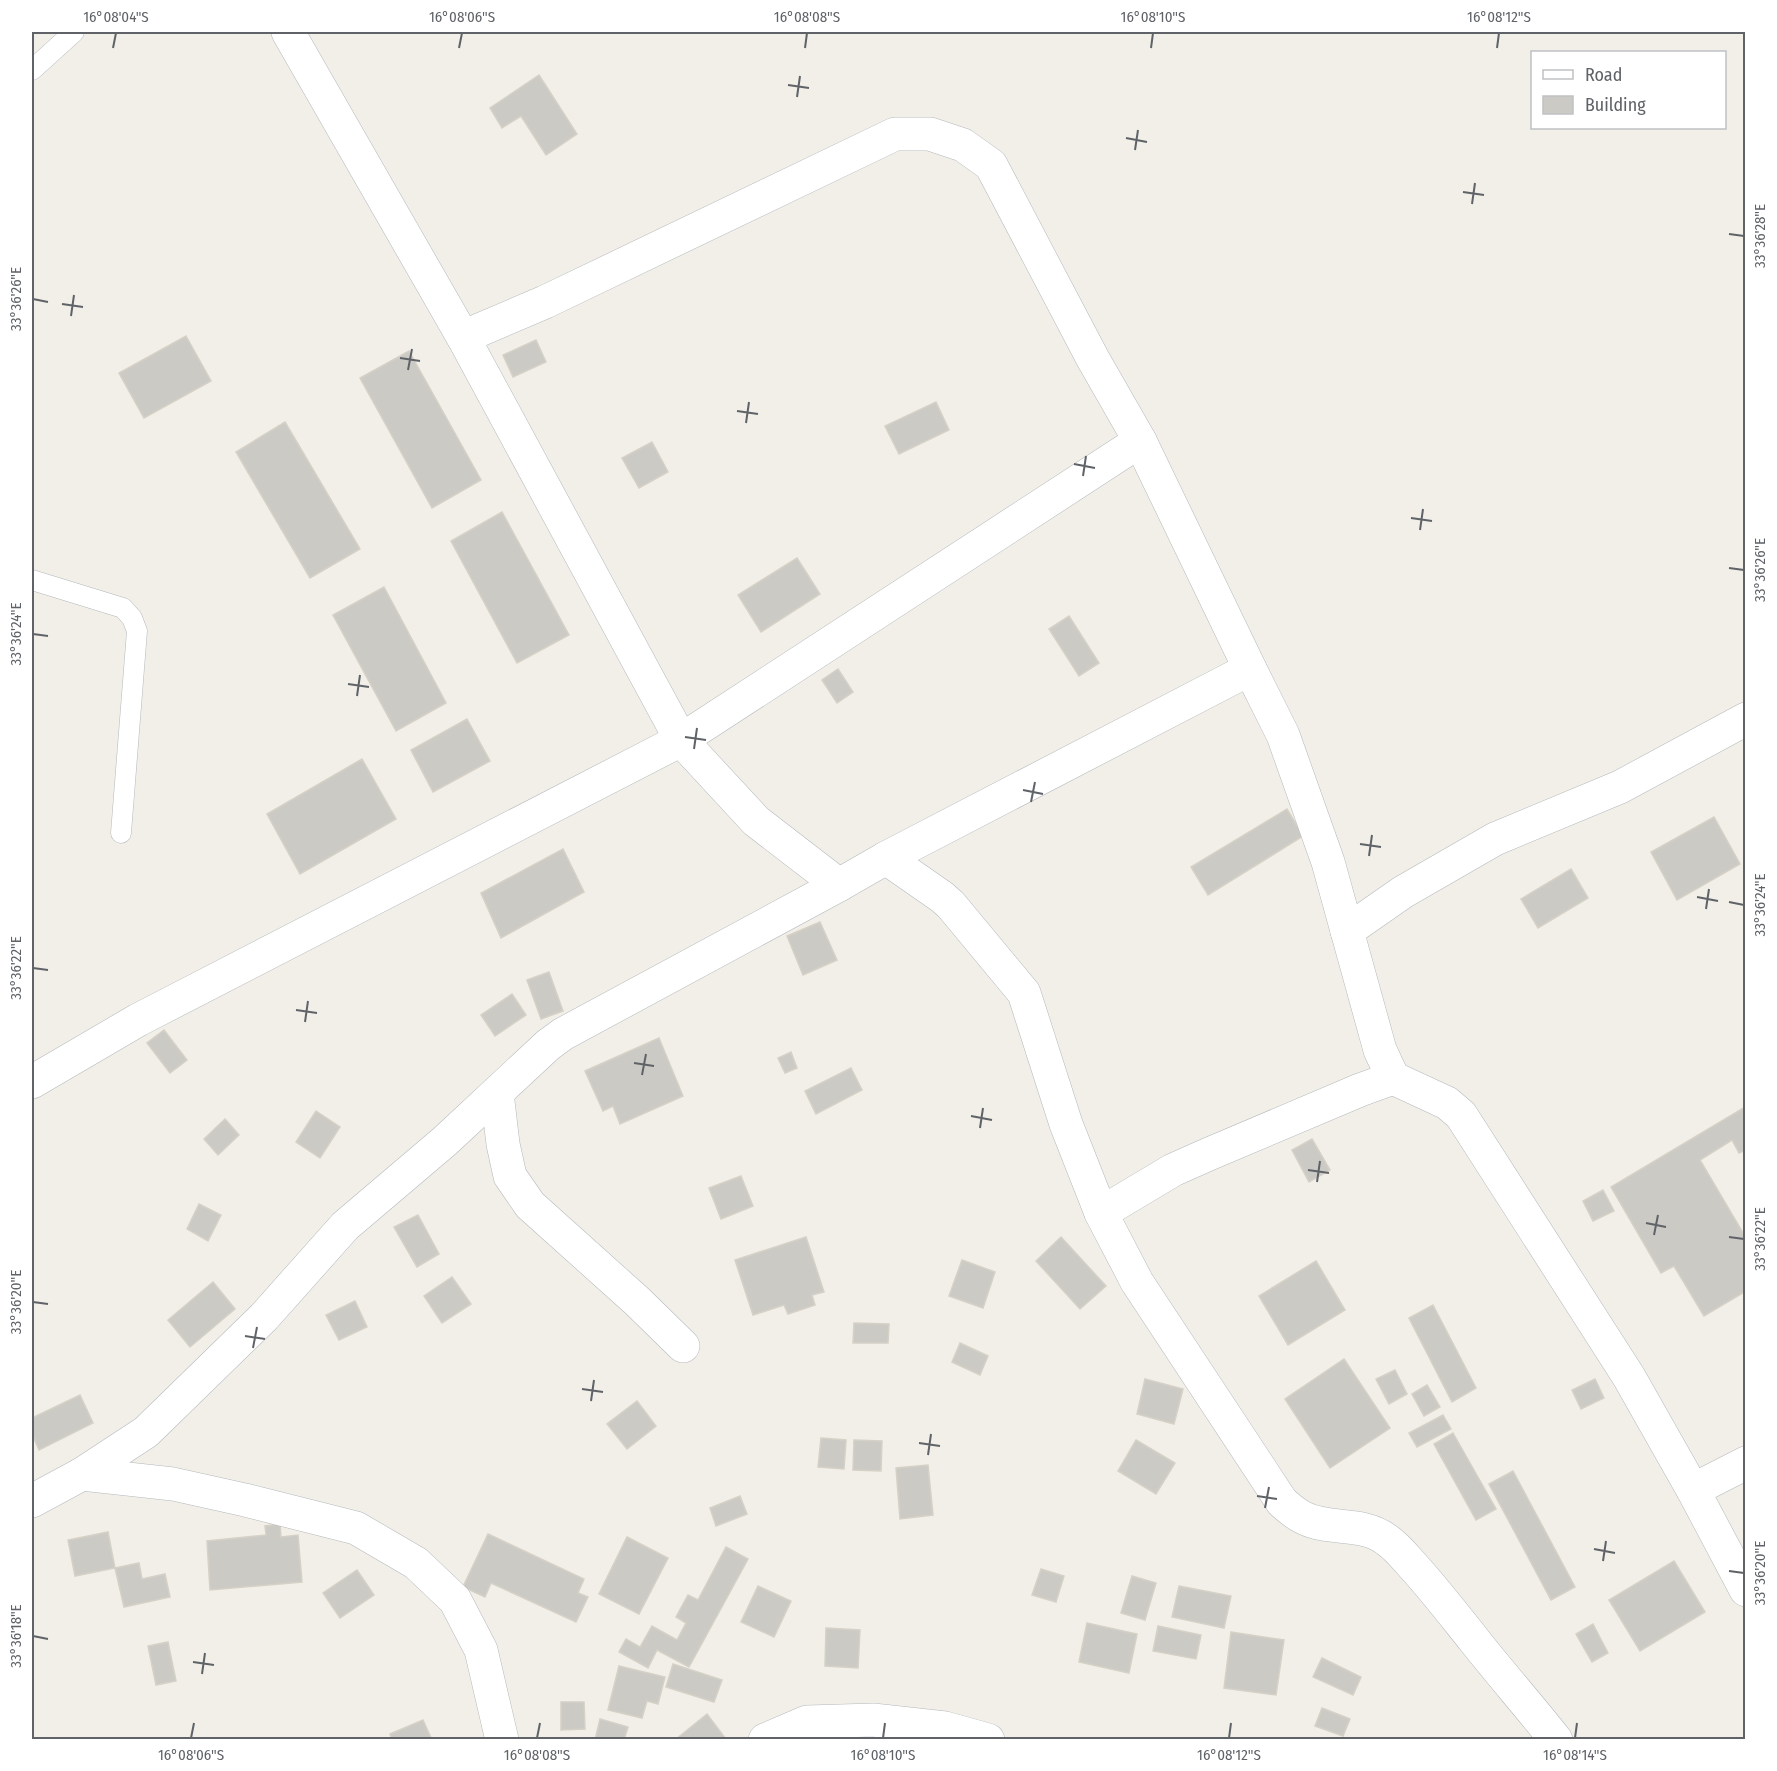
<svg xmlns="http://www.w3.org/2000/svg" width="1777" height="1771" font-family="'Fira Sans Condensed',sans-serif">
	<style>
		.building { fill: #cccac5; stroke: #d6d1c6; stroke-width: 1.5 }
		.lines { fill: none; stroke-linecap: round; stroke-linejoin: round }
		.lane-casing { stroke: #b5b8bc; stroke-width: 21 }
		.street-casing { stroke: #b5b8bc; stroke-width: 34 }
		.lane { stroke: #fff; stroke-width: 20 }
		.street { stroke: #fff; stroke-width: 33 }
		.ticks { fill: none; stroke: #5f6368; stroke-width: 2 }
		.neatline { fill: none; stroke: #5f6368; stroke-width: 2 }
		.ticks-label { font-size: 15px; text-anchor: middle; fill: #5f6368 }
	</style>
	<rect width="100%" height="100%" fill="#f1efe8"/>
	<g class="building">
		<path d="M 539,75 L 577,134 L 546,155 L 521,116 L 502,128 L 490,108 Z"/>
		<path d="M 186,336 L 211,381 L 144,418 L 119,373 Z"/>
		<path d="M 536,340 L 546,362 L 513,377 L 503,355 Z"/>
		<path d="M 409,351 L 481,480 L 432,508 L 360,378 Z"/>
		<path d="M 936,402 L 949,430 L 899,454 L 885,426 Z"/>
		<path d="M 285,422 L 360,549 L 310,578 L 236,452 Z"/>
		<path d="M 652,442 L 668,472 L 639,488 L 622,458 Z"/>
		<path d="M 502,512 L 569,635 L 517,663 L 451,541 Z"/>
		<path d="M 797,558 L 820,594 L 761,632 L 738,595 Z"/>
		<path d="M 384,587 L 446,703 L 396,731 L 333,615 Z"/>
		<path d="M 1069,616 L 1099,663 L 1079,676 L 1049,629 Z"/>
		<path d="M 838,669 L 853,692 L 837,703 L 822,680 Z"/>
		<path d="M 467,719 L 490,761 L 433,792 L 411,750 Z"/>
		<path d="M 362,759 L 396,819 L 300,874 L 267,814 Z"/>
		<path d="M 1287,809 L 1303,836 L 1208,895 L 1191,867 Z"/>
		<path d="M 1714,817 L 1740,864 L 1677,900 L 1651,852 Z"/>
		<path d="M 563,849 L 584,892 L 501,938 L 481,893 Z"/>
		<path d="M 1571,869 L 1588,898 L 1538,928 L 1521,899 Z"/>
		<path d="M 820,922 L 837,960 L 803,975 L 787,936 Z"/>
		<path d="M 549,972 L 563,1011 L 541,1019 L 527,980 Z"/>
		<path d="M 512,994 L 526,1015 L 495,1036 L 481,1015 Z"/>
		<path d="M 164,1030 L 187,1060 L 170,1073 L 147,1043 Z"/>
		<path d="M 659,1038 L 683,1096 L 620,1124 L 613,1106 L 603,1111 L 585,1071 Z"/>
		<path d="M 791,1052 L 797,1068 L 785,1073 L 778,1058 Z"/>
		<path d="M 851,1068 L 862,1090 L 816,1114 L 805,1091 Z"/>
		<path d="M 1745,1107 L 1746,1150 L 1739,1153 L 1732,1140 L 1700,1160 L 1746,1238 L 1746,1291 L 1704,1316 L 1674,1266 L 1661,1273 L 1611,1187 Z"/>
		<path d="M 316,1111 L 340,1127 L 320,1158 L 296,1142 Z"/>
		<path d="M 225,1119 L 239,1135 L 218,1155 L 204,1139 Z"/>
		<path d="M 1312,1139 L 1330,1170 L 1309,1182 L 1292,1150 Z"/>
		<path d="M 741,1176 L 753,1206 L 721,1219 L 709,1188 Z"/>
		<path d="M 1603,1190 L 1614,1211 L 1593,1221 L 1583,1201 Z"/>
		<path d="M 199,1204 L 221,1215 L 208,1241 L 187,1229 Z"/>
		<path d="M 418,1215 L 439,1254 L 417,1267 L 394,1227 Z"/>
		<path d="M 806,1237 L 824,1292 L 812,1295 L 815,1305 L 788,1314 L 784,1305 L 753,1315 L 735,1260 Z"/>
		<path d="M 1061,1237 L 1106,1286 L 1080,1309 L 1036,1261 Z"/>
		<path d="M 962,1260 L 995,1272 L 983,1308 L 949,1296 Z"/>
		<path d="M 1316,1261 L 1345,1310 L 1288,1345 L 1259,1296 Z"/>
		<path d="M 452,1277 L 471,1304 L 442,1323 L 424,1296 Z"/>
		<path d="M 213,1282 L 235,1309 L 190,1347 L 168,1320 Z"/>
		<path d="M 355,1301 L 367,1327 L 339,1340 L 326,1315 Z"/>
		<path d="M 1433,1305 L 1476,1388 L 1452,1402 L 1409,1318 Z"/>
		<path d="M 854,1323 L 889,1324 L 888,1343 L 853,1343 Z"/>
		<path d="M 960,1343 L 988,1356 L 980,1375 L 952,1362 Z"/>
		<path d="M 1344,1359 L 1390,1428 L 1330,1468 L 1285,1399 Z"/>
		<path d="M 1395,1370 L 1407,1394 L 1389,1404 L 1376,1379 Z"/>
		<path d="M 1145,1379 L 1183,1389 L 1174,1424 L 1137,1414 Z"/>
		<path d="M 1595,1379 L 1604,1398 L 1581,1409 L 1572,1390 Z"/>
		<path d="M 1427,1385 L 1440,1407 L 1424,1416 L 1412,1394 Z"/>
		<path d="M 80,1395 L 93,1423 L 39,1450 L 32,1434 L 32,1418 Z"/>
		<path d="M 637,1401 L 656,1426 L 627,1449 L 607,1424 Z"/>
		<path d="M 1443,1415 L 1451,1429 L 1417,1447 L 1409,1433 Z"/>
		<path d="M 1453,1433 L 1496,1509 L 1476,1520 L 1434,1444 Z"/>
		<path d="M 821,1438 L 846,1440 L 844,1469 L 818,1467 Z"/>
		<path d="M 854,1440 L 882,1441 L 881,1471 L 853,1470 Z"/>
		<path d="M 1136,1440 L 1175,1463 L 1156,1494 L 1118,1471 Z"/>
		<path d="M 928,1465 L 933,1515 L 900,1519 L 896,1468 Z"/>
		<path d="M 1513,1471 L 1575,1587 L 1551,1600 L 1489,1484 Z"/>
		<path d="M 740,1496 L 747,1514 L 716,1526 L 710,1508 Z"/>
		<path d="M 280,1524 L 281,1537 L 298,1535 L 302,1582 L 210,1590 L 207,1541 L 266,1535 L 265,1526 Z"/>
		<path d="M 108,1532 L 115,1568 L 75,1576 L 68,1540 Z"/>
		<path d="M 488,1534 L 584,1579 L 578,1593 L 588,1597 L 576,1622 L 491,1583 L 485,1597 L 463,1587 Z"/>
		<path d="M 627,1537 L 668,1558 L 639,1614 L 599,1594 Z"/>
		<path d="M 726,1547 L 748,1559 L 689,1667 L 657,1650 L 648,1668 L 619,1652 L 626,1639 L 640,1647 L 652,1626 L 677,1640 L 686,1623 L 676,1617 L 688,1595 L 698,1600 Z"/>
		<path d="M 1674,1561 L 1705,1612 L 1640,1651 L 1609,1600 Z"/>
		<path d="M 139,1563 L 142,1579 L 165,1574 L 170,1597 L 124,1607 L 115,1568 Z"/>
		<path d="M 1041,1569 L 1064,1576 L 1056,1602 L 1032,1595 Z"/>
		<path d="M 357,1570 L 374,1595 L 340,1618 L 323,1593 Z"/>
		<path d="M 1132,1576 L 1156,1583 L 1145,1620 L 1121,1613 Z"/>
		<path d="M 758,1586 L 791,1601 L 774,1637 L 741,1622 Z"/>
		<path d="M 1179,1586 L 1231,1596 L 1224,1628 L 1172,1617 Z"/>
		<path d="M 1087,1623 L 1137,1634 L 1129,1673 L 1079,1662 Z"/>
		<path d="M 1593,1624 L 1608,1653 L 1592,1662 L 1576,1634 Z"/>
		<path d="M 1158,1626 L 1201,1635 L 1196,1659 L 1153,1651 Z"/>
		<path d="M 826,1628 L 860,1630 L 858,1668 L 825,1666 Z"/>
		<path d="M 1231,1632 L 1284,1640 L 1276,1695 L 1224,1688 Z"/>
		<path d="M 168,1642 L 176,1681 L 156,1685 L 148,1646 Z"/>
		<path d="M 1322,1658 L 1361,1677 L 1353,1695 L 1313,1677 Z"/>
		<path d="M 673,1664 L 722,1680 L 714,1702 L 666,1687 Z"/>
		<path d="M 619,1666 L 665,1677 L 658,1704 L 647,1701 L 642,1718 L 608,1710 Z"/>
		<path d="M 561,1702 L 584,1702 L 585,1729 L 561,1730 Z"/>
		<path d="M 1322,1708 L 1350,1719 L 1343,1736 L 1315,1726 Z"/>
		<path d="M 707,1714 L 725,1738 L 723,1740 L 675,1740 Z"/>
		<path d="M 600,1719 L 628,1727 L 624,1740 L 595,1740 Z"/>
		<path d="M 423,1720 L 432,1740 L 392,1740 L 390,1734 Z"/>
	</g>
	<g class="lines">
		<defs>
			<g id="lane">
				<path d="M 32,70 L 74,32"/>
				<path d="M 32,580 L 123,608 L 132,618 L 137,631 L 121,833"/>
			</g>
			<g id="street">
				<path d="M 288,32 L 463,337 L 681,740 L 756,821 L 839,885"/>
				<path d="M 463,337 L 545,302 L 895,134 L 930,134 L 963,145 L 991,165 L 1093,359 L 1140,441 L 1250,669 L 1283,735 L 1328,862 L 1380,1050 L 1393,1078 L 1447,1103 L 1461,1115 L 1629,1377 L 1693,1490 L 1746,1590"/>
				<path d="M 886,858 L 942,897 L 951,905 L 1024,993 L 1066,1124 L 1101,1213 L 1137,1282 L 1282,1502 C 1289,1508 1295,1514 1304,1518 C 1330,1531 1362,1521 1387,1540 C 1397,1547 1405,1557 1413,1566 C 1435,1590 1454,1615 1474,1640 C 1501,1674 1529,1706 1556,1740"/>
				<path d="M 1347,931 L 1403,892 L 1495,839 L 1620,787 L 1746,719"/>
				<path d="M 32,1082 L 138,1020 L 681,740 L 1140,441"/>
				<path d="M 497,1093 L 503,1144 L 510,1176 L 530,1205 L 637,1301 L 683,1346"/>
				<path d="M 1101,1213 L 1173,1170 L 1209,1154 L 1360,1090 L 1393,1078"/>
				<path d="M 82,1474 L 173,1484 L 245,1500 L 356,1528 L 416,1563 L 455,1600 L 481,1650 L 502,1740"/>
				<path d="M 1693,1490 L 1746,1463"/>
				<path d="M 32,1501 L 82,1474 L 146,1432 L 264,1317 L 345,1226 L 445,1141 L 548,1045 L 563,1034 L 839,885 L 886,858 L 1250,669"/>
				<path d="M 765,1740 L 807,1722 L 873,1720 L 945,1728 L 988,1740"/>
			</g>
		</defs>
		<use href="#lane" class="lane-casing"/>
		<use href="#street" class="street-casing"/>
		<use href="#lane" class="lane"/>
		<use href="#street" class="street"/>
	</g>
	<path class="ticks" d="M 113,48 L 116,33M 459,48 L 462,33M 805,48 L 807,33M 1151,48 L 1153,33M 1497,48 L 1499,33M 788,85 L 809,88M 797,97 L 800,76M 1126,138 L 1147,142M 1135,150 L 1138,130M 1463,192 L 1484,195M 1472,204 L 1475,183M 1729,234 L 1744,236M 33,299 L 48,302M 62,304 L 83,307M 71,316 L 74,295M 400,358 L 420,361M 408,370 L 412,349M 737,411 L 758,414M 746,423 L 749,402M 1074,464 L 1095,468M 1083,476 L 1086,456M 1411,518 L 1432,521M 1420,530 L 1423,509M 1729,568 L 1744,570M 33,634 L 48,636M 348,684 L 369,687M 357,696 L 360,675M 685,737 L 706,740M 694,749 L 697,728M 1023,790 L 1043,794M 1031,802 L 1035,782M 1360,844 L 1381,847M 1369,856 L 1372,835M 1697,897 L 1718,901M 1729,902 L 1744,905M 1706,909 L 1709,889M 33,968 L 48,970M 296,1010 L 317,1013M 305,1022 L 308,1001M 634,1063 L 654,1066M 642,1075 L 646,1054M 971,1116 L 992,1120M 980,1128 L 983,1108M 1308,1170 L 1329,1173M 1317,1182 L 1320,1161M 1646,1223 L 1666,1227M 1654,1235 L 1658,1215M 1729,1237 L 1744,1239M 33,1302 L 48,1304M 245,1336 L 265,1339M 253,1348 L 257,1327M 582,1389 L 603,1392M 591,1401 L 594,1380M 919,1443 L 940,1446M 928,1455 L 931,1434M 1257,1496 L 1277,1499M 1265,1508 L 1269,1487M 1594,1549 L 1615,1553M 1603,1561 L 1606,1541M 1729,1571 L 1744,1573M 33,1636 L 48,1639M 193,1662 L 214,1665M 202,1674 L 205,1653M 191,1738 L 194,1723M 537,1738 L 540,1723M 883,1738 L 885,1723M 1229,1738 L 1231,1723M 1575,1738 L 1577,1723"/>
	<rect width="1777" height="1771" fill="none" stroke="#ffffff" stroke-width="66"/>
	<rect x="1531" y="51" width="195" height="78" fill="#ffffff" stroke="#bfc1c3" stroke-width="1.5"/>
	<rect x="1543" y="70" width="30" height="9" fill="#ffffff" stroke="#bfc1c3" stroke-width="1.5"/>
	<text x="1585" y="81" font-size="18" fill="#5f6368">Road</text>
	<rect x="1543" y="96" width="30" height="18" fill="#cccac5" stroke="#bfc1c3" stroke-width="1.5"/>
	<text x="1585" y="111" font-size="18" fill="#5f6368">Building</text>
	<rect x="33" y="33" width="1711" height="1705" class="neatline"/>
	<g class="ticks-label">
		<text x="116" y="22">16°08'04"S</text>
		<text x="462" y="22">16°08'06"S</text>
		<text x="807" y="22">16°08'08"S</text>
		<text x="1153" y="22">16°08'10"S</text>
		<text x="1499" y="22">16°08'12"S</text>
		<text transform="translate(1760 236) rotate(-90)" y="5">33°36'28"E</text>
		<text transform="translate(16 299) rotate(-90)" y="5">33°36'26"E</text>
		<text transform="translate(1760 570) rotate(-90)" y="5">33°36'26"E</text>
		<text transform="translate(16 634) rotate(-90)" y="5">33°36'24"E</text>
		<text transform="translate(1760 905) rotate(-90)" y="5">33°36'24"E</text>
		<text transform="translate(16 968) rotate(-90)" y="5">33°36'22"E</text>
		<text transform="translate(1760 1239) rotate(-90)" y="5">33°36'22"E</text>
		<text transform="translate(16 1302) rotate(-90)" y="5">33°36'20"E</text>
		<text transform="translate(1760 1573) rotate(-90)" y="5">33°36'20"E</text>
		<text transform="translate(16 1636) rotate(-90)" y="5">33°36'18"E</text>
		<text x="191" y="1760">16°08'06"S</text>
		<text x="537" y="1760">16°08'08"S</text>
		<text x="883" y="1760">16°08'10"S</text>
		<text x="1229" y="1760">16°08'12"S</text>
		<text x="1575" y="1760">16°08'14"S</text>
	</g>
</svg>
